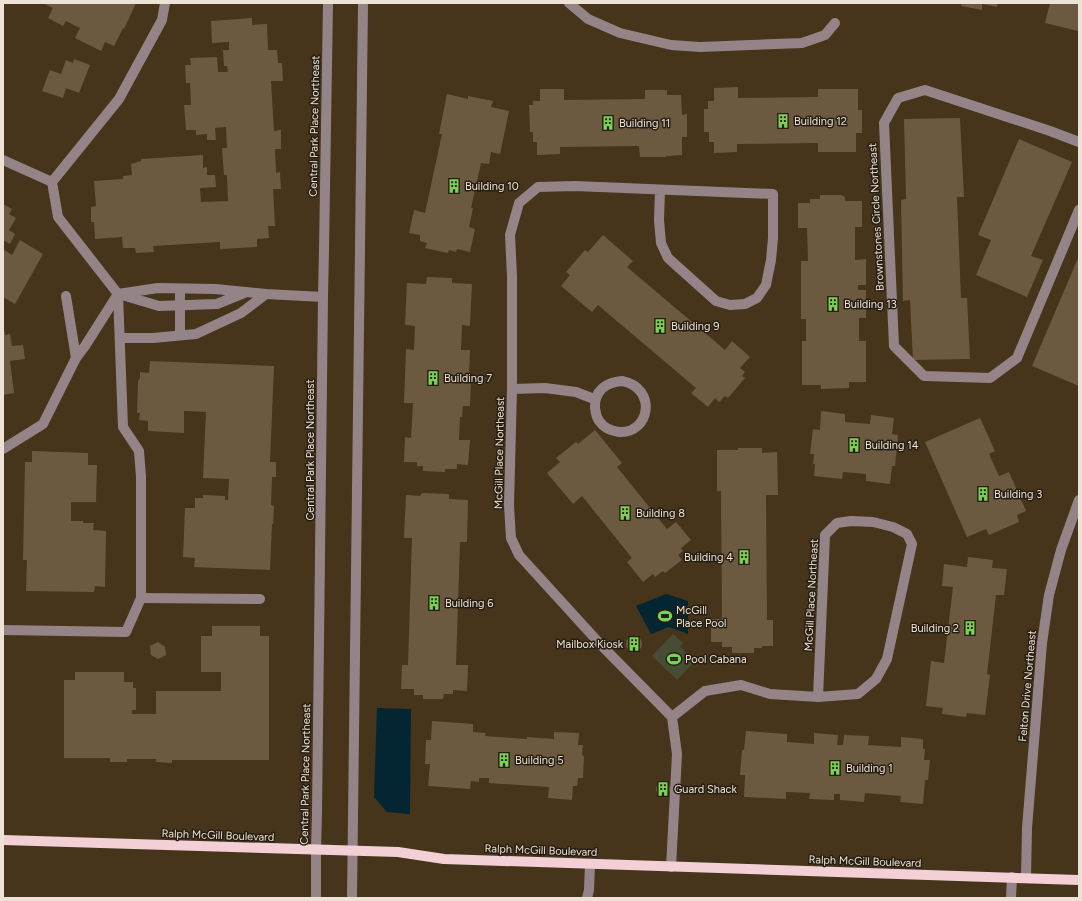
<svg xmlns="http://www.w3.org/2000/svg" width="1082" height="901" font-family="Figtree,sans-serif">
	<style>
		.garden { fill: #474c35 }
		.water { fill: #032632 }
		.building { fill: #6c5a40 }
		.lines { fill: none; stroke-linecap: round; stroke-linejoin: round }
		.minor { stroke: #958487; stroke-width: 10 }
		.major { stroke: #f2d0d6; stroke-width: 10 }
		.labels { text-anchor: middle; stroke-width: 3; stroke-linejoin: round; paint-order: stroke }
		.poi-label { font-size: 11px; fill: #ede2d3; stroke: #261e13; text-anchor: start }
		.street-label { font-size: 11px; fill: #ede2d3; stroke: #261e13 }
	</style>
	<rect width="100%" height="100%" fill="#46341b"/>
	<path class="garden" d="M 673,634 L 683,643 L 680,647 L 695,661 L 677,680 L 652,656 Z"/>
	<g class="water">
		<path d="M 666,594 L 688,601 L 688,634 L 669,627 L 651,634 L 636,606 Z"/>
		<path d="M 377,708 L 411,709 L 410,814 L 387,812 L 374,797 Z"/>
	</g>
	<g class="building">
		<path d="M 43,3 L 136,3 L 124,29 L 123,28 L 114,46 L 105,42 L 101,51 L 75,38 L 80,28 L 66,21 L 63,26 L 48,18 L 53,8 Z"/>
		<path d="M 962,3 L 998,3 L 997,7 L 982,4 L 982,10 L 961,6 Z"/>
		<path d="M 1050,3 L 1079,3 L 1079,27 L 1078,31 L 1045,23 Z"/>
		<path d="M 252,18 L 252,25 L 267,24 L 268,50 L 277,50 L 278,63 L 282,63 L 283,81 L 271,81 L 274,131 L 281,130 L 281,149 L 275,149 L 276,173 L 280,172 L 281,189 L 273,189 L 275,226 L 268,226 L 269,238 L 257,239 L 257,247 L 220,249 L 220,242 L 153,246 L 154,252 L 136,253 L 135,248 L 123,248 L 122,237 L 95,239 L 94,222 L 91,222 L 91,207 L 96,206 L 94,181 L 123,179 L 123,176 L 132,175 L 131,164 L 141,161 L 141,159 L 203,155 L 203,168 L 207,167 L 207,175 L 215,175 L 216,187 L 200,188 L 201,202 L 228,201 L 227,175 L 224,175 L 222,148 L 227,148 L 226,127 L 215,128 L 216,140 L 207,140 L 207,134 L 196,135 L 196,130 L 186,130 L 184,105 L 191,105 L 190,83 L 186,83 L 185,65 L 191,65 L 190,58 L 217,57 L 218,72 L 228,72 L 227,66 L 224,66 L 223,50 L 229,50 L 229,42 L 212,43 L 211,21 Z"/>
		<path d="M 74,59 L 90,65 L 79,93 L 66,88 L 63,98 L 42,91 L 50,70 L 61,74 L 66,60 L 73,63 Z"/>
		<path d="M 738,87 L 738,98 L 818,97 L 818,89 L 858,89 L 858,110 L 862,110 L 862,133 L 856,133 L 856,152 L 818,152 L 818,143 L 737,144 L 737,152 L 714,153 L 714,142 L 709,142 L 709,132 L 704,132 L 704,109 L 708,109 L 708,101 L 714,101 L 714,88 Z"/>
		<path d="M 540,89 L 564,89 L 564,100 L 645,99 L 645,90 L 667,90 L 667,95 L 681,95 L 682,115 L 687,114 L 687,137 L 682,137 L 682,155 L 666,156 L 666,157 L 640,157 L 639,146 L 560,147 L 560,154 L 537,155 L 537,142 L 533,142 L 533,132 L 530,132 L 529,105 L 533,105 L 533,101 L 540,101 Z"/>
		<path d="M 447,94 L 468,99 L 468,96 L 493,101 L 491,107 L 509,111 L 500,154 L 491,152 L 489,164 L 481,163 L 471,208 L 473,208 L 469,227 L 475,229 L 470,252 L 457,249 L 456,252 L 449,250 L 448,253 L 425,248 L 427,243 L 420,241 L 420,235 L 409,233 L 414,210 L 425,213 L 442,134 L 439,134 Z"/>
		<path d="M 960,118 L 964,197 L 957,197 L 961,298 L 967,298 L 970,359 L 913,360 L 910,300 L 903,301 L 901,200 L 906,199 L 904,119 Z"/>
		<path d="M 1019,139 L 1072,162 L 1031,256 L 1043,260 L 1027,297 L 976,275 L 991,240 L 978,235 Z"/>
		<path d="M 820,195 L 841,195 L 845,197 L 845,201 L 862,201 L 862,227 L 855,227 L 855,260 L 866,259 L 866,285 L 858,285 L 858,290 L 866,290 L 866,318 L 859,318 L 859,341 L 866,341 L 866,382 L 849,382 L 849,388 L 821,389 L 821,385 L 802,385 L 802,341 L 806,341 L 806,319 L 801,319 L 801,261 L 808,261 L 807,228 L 798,228 L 798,203 L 810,203 L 810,199 L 820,199 Z"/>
		<path d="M 3,204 L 12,209 L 9,214 L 16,218 L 9,230 L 15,234 L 10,244 L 3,240 Z"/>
		<path d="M 603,235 L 633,261 L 627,267 L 725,350 L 732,341 L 750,357 L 740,368 L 745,372 L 742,376 L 745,378 L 728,398 L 725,396 L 719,402 L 715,398 L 708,407 L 691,393 L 696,388 L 598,305 L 592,312 L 561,286 L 570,275 L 566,272 L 585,250 L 588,252 Z"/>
		<path d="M 20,240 L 43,254 L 15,304 L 3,297 L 3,249 L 12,255 Z"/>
		<path d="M 1079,256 L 1079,386 L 1032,366 Z"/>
		<path d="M 427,277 L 452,278 L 452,283 L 472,284 L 470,326 L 462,325 L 461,350 L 470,350 L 469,375 L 461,374 L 460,380 L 471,381 L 470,406 L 463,406 L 462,417 L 460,417 L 459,440 L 470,440 L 468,465 L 457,464 L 457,469 L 445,469 L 445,472 L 423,471 L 423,466 L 417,466 L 417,462 L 404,462 L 405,437 L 411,438 L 413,403 L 404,403 L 406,349 L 414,350 L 415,326 L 405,325 L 407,283 L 426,284 Z"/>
		<path d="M 3,328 L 4,328 L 5,335 L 10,334 L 12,346 L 23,345 L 25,359 L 10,361 L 14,393 L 3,395 Z"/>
		<path d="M 150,361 L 274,366 L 270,462 L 276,462 L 276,477 L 272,477 L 271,505 L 274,506 L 273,524 L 272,524 L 270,570 L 194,567 L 195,558 L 183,557 L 185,508 L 195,508 L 195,498 L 203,498 L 203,495 L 225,496 L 225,500 L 228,500 L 229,479 L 203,478 L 206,412 L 184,411 L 184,433 L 148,431 L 148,421 L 139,420 L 140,413 L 137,413 L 138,381 L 140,378 L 140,372 L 149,373 Z"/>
		<path d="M 821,411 L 845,414 L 845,422 L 870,424 L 871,415 L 894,418 L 892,434 L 898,435 L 895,466 L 892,466 L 890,484 L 866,481 L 866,474 L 843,472 L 842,479 L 814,476 L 815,464 L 813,464 L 814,454 L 810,454 L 813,429 L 820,430 Z"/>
		<path d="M 980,418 L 995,451 L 989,454 L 999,476 L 1009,472 L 1026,511 L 1017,515 L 1019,522 L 989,535 L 986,529 L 967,537 L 925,442 Z"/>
		<path d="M 595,430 L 622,463 L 617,467 L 667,529 L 676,522 L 691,540 L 681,548 L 683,551 L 678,555 L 682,560 L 665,573 L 663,571 L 655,577 L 653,574 L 643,582 L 627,562 L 632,558 L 582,496 L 573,504 L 547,473 L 560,462 L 556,458 L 576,442 L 578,444 Z"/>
		<path d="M 738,448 L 762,448 L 762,453 L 777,452 L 778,495 L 766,495 L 767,620 L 773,620 L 773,646 L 762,646 L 762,648 L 754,648 L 754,653 L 732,653 L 732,647 L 722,647 L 722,642 L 711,642 L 711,619 L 722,619 L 721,491 L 717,491 L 717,450 L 738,450 Z"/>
		<path d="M 32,451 L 88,453 L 88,465 L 97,465 L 96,502 L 71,502 L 71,521 L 83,521 L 83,523 L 94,523 L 93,530 L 106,531 L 105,587 L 95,586 L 94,592 L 26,591 L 27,560 L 23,560 L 25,462 L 32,462 Z"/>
		<path d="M 422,493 L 449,494 L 449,499 L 468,500 L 467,542 L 460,542 L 456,665 L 468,665 L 467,691 L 453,690 L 453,694 L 444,694 L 443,699 L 423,699 L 423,695 L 414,695 L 414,689 L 401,689 L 402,665 L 408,665 L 412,538 L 404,538 L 406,495 L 420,496 Z"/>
		<path d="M 968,557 L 993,560 L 992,568 L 1007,569 L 1004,595 L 996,595 L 987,674 L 990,675 L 985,715 L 967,713 L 966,717 L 942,714 L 943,708 L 926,706 L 931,661 L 944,663 L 953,587 L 942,586 L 944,564 L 967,567 Z"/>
		<path d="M 212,626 L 260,626 L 260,636 L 269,636 L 269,760 L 172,760 L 172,763 L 156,762 L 156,759 L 127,759 L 127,762 L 110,762 L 110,758 L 64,758 L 64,680 L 75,680 L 75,672 L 124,672 L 124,682 L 133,682 L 133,688 L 136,688 L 136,710 L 132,710 L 132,714 L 156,714 L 156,691 L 221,691 L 221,672 L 201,672 L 201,636 L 212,636 Z"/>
		<circle cx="634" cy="644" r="8"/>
		<path d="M 158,642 L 165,647 L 166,655 L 158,659 L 151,655 L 150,646 Z"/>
		<path d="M 432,721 L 473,724 L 473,732 L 486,733 L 485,736 L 527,739 L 527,737 L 554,739 L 554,732 L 579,733 L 578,745 L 583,745 L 582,754 L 584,757 L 583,778 L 578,778 L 577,786 L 573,786 L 572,800 L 548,798 L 549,787 L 489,783 L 489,778 L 479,778 L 479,782 L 471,781 L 470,789 L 428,786 L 430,764 L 425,764 L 426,740 L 431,740 Z"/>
		<path d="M 746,731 L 787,734 L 787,742 L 814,744 L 814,733 L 838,735 L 837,745 L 843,745 L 844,735 L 869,736 L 868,745 L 901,747 L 901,737 L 923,739 L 923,749 L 925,749 L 924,760 L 930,760 L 928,780 L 925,780 L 923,804 L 900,802 L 901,796 L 865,793 L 864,802 L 840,800 L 840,794 L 834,794 L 834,800 L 809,799 L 810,793 L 786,792 L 786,799 L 744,797 L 745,775 L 740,775 L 742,750 L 744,750 Z"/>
		<circle cx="663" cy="789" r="7"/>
	</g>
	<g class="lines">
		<g class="minor">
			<path d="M 569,3 L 588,19 L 620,33 L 671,45 L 700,47 L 802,43 L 825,35 L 835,23"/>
			<path d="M 1079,142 L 1050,131 L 925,90 L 898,98 L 884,123 L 894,346 L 924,376 L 990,378 L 1017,358 L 1079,210"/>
			<path d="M 3,160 L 52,182"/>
			<path d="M 660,190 L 659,220 L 661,243 L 668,258 L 716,301 L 730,305 L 745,304 L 757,298 L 766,285 L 771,260 L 773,238 L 773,194 L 575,186 L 538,187 L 519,203 L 510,235 L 512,276 L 512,389 L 509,505 L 511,538 L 519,555 L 601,645 L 672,717 L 677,754 L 671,867"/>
			<path d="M 180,289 L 180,335"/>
			<path d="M 118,294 L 158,288 L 215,289 L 266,294 L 323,297"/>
			<path d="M 122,295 L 159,306 L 217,304 L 244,293"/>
			<path d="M 66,296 L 76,358"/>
			<path d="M 120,338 L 153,338 L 196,334 L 241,313 L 266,294"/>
			<path d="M 622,381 C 658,388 650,434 619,432 C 612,431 604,428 600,422 C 596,418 596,413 595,408 C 594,391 606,382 622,381 Z"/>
			<path d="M 512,389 L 545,388 L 576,392 L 594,399"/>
			<path d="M 3,449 L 43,424 L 76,358 L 85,346 L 118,294"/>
			<path d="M 141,598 L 260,599"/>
			<path d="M 3,630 L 126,632 L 141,598 L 141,477 L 139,451 L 123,427 L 118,294 L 58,217 L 52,182 L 119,99 L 162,20 L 165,3"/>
			<path d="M 672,717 L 705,691 L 741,685 L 770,694 L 818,697 L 858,694 L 876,679 L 887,659 L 912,544 L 907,534 L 893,527 L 873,522 L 851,521 L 837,523 L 825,535 L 818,697"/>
			<path d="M 1026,878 L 1027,828 L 1042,643 L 1049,595 L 1061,550 L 1079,500"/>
			<path d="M 316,898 L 316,850 L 317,813 L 323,297 L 324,250 L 328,3"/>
			<path d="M 352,898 L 363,3"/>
			<path d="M 587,898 L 589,890 L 590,864"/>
			<path d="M 1011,898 L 1012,877"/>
		</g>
		<path class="major" d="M 3,840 L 398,852 L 444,859 L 1079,880"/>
	</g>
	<defs>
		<symbol id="building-bare" viewBox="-9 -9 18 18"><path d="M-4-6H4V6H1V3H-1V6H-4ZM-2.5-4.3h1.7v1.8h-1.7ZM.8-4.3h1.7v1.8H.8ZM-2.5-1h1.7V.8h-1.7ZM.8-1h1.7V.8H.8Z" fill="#7bd156" stroke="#261e13" stroke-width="2.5" paint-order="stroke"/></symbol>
		<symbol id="stadium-bare" viewBox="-9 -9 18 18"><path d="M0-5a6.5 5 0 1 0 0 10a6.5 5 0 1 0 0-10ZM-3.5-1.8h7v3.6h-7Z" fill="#7bd156" stroke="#261e13" stroke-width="2.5" paint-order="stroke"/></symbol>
	</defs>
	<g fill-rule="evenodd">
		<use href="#building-bare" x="773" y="111" width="20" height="20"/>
		<use href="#building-bare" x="598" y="113" width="20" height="20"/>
		<use href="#building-bare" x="444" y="176" width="20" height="20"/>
		<use href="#building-bare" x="823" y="294" width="20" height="20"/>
		<use href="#building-bare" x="650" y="316" width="20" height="20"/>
		<use href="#building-bare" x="423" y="368" width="20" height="20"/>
		<use href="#building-bare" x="844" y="435" width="20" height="20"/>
		<use href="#building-bare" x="973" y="484" width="20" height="20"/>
		<use href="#building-bare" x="615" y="503" width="20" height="20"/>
		<use href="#building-bare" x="734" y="547" width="20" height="20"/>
		<use href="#building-bare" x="424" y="593" width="20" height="20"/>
		<use href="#stadium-bare" x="655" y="606" width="20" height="20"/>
		<use href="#building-bare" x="960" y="618" width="20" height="20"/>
		<use href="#building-bare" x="624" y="634" width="20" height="20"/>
		<use href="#stadium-bare" x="664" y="649" width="20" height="20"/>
		<use href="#building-bare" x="494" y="750" width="20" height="20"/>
		<use href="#building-bare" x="825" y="758" width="20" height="20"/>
		<use href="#building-bare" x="653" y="779" width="20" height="20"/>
	</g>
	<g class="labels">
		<g class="poi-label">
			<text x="794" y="125">Building 12</text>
			<text x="619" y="127">Building 11</text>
			<text x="465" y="190">Building 10</text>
			<text x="844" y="308">Building 13</text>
			<text x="671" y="330">Building 9</text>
			<text x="444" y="382">Building 7</text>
			<text x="865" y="449">Building 14</text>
			<text x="994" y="498">Building 3</text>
			<text x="636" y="517">Building 8</text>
			<text x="733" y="561" text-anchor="end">Building 4</text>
			<text x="445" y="607">Building 6</text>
			<text x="676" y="614">McGill<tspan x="676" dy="13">Place Pool</tspan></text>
			<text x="959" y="632" text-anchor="end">Building 2</text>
			<text x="623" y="648" text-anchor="end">Mailbox Kiosk</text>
			<text x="685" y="663">Pool Cabana</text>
			<text x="515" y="764">Building 5</text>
			<text x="846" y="772">Building 1</text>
			<text x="674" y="793">Guard Shack</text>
		</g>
		<g class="street-label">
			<text transform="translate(314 126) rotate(-89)" y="4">Central Park Place Northeast</text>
			<text transform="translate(876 217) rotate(-93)" y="4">Brownstones Circle Northeast</text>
			<text transform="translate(310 450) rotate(-90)" y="4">Central Park Place Northeast</text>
			<text transform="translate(499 453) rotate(-89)" y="4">McGill Place Northeast</text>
			<text transform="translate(811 595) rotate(-87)" y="4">McGill Place Northeast</text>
			<text transform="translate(1027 686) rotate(-85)" y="4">Felton Drive Northeast</text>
			<text transform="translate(305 774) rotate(-89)" y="4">Central Park Place Northeast</text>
			<text transform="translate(218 835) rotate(2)" y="4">Ralph McGill Boulevard</text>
			<text transform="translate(541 850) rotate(2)" y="4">Ralph McGill Boulevard</text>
			<text transform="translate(865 861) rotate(2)" y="4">Ralph McGill Boulevard</text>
		</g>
	</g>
	<rect width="1082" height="901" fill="none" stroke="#ede2d3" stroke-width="8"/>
</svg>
